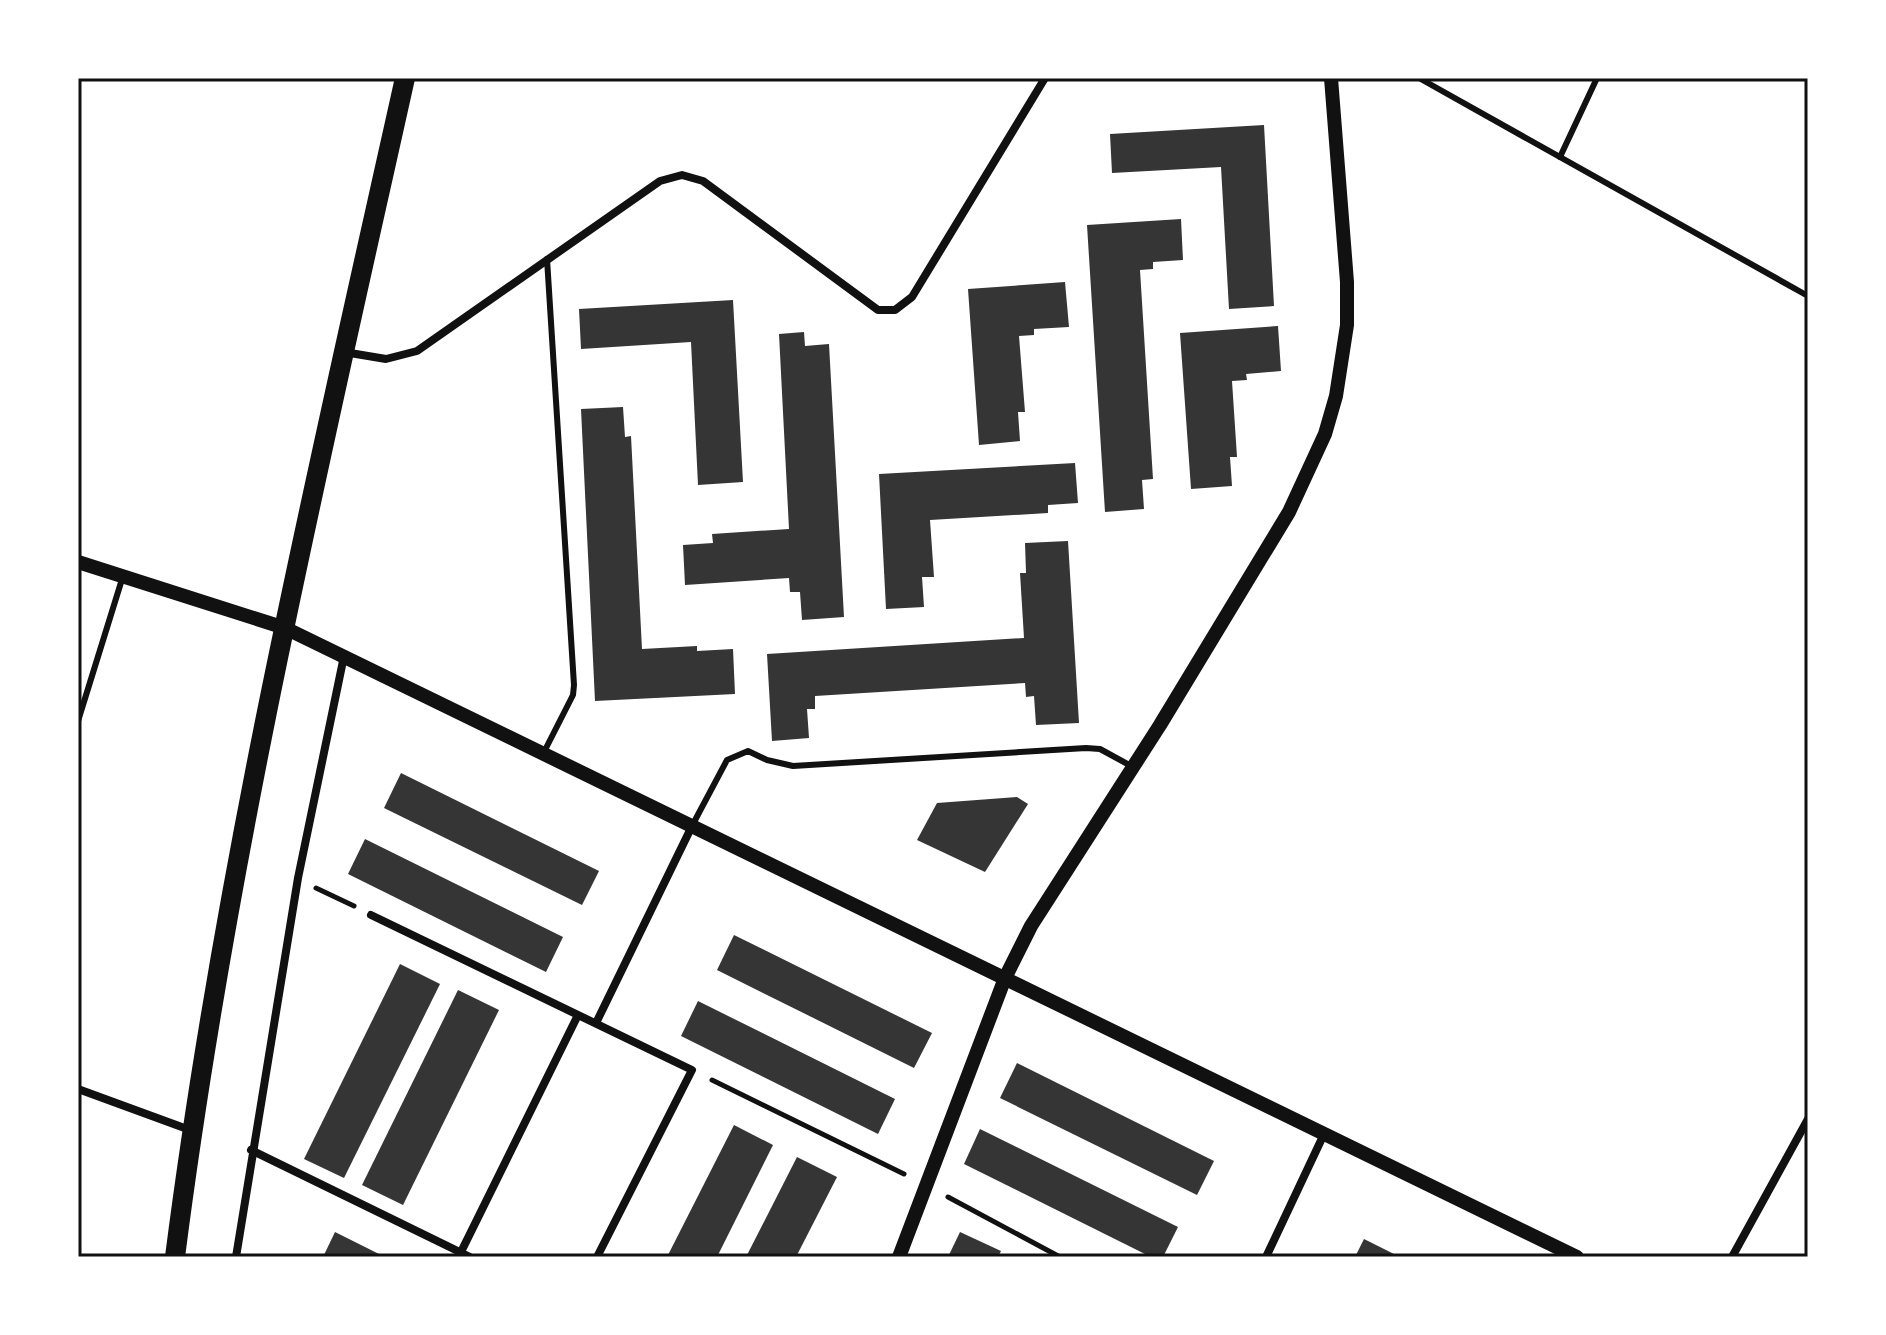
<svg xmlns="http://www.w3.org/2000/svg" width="1886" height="1335" font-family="'IBM Plex Sans',sans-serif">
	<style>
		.building { fill: #353535 }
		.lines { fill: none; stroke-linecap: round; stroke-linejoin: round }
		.path { stroke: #111; stroke-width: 5 }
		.service { stroke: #111; stroke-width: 6 }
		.minor { stroke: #111; stroke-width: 8 }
		.tertiary { stroke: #111; stroke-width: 14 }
		.primary { stroke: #111; stroke-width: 20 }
		.neatline { fill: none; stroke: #111; stroke-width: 3 }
	</style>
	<rect width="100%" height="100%" fill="#fff"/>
	<g class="building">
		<path d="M 1264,125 L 1274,306 L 1229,309 L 1221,167 L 1112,173 L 1110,134 Z"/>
		<path d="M 1181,219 L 1183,260 L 1153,262 L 1153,269 L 1140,270 L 1153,479 L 1142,480 L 1144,509 L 1105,512 L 1087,225 Z"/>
		<path d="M 1065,282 L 1069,327 L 1034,329 L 1034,335 L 1019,336 L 1025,412 L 1018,412 L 1020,441 L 979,445 L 968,289 Z"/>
		<path d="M 733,300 L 743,482 L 698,485 L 691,342 L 581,349 L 579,309 Z"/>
		<path d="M 1278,326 L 1281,371 L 1246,374 L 1247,380 L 1232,381 L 1237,457 L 1230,457 L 1232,486 L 1191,489 L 1180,333 Z"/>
		<path d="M 804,332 L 805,346 L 829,344 L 844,617 L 802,620 L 800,592 L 790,592 L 789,578 L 685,585 L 683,545 L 713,543 L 712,534 L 789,529 L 779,334 Z"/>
		<path d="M 623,407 L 625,437 L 631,436 L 642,649 L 697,646 L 697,651 L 733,649 L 735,694 L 595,701 L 581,409 Z"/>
		<path d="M 1075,463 L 1078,503 L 1048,505 L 1048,513 L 930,520 L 934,577 L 922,577 L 924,607 L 886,609 L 879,474 Z"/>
		<path d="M 1068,541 L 1079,723 L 1036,725 L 1034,696 L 1026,697 L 1025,683 L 815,696 L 815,709 L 807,709 L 809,738 L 772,741 L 767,654 L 1024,638 L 1020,573 L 1026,573 L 1025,543 Z"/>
		<path d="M 401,773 L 599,871 L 582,905 L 384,808 Z"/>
		<path d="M 1017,797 L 1028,804 L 985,872 L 917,840 L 937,803 Z"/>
		<path d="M 365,839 L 563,937 L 546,972 L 348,874 Z"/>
		<path d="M 734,935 L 932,1033 L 914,1068 L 717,970 Z"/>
		<path d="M 400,964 L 440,984 L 344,1178 L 304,1159 Z"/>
		<path d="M 458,990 L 499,1010 L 403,1205 L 362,1185 Z"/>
		<path d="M 698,1001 L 895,1099 L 878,1134 L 681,1036 Z"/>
		<path d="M 1017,1063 L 1214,1161 L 1197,1195 L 1000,1098 Z"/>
		<path d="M 734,1125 L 773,1145 L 717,1257 L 667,1257 Z"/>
		<path d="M 980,1129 L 1178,1227 L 1163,1257 L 1151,1257 L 964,1164 Z"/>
		<path d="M 797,1157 L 837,1177 L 796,1257 L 746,1257 Z"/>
		<path d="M 335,1232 L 385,1257 L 323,1257 Z"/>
		<path d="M 960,1232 L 1001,1251 L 998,1257 L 948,1257 Z"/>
		<path d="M 1364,1239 L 1400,1257 L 1355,1257 Z"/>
	</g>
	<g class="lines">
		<g class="path">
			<path d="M 316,888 L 354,906"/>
			<path d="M 712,1080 L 904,1174"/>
			<path d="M 948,1197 L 1060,1257"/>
		</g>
		<g class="service">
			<path d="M 1419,78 L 1808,296"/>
			<path d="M 1560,157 L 1597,78"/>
			<path d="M 78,721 L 123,576"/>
			<path d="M 544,752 L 573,695 L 574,685 L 547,259"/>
			<path d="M 693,824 L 727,760 L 748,751 L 767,760 L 793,766 L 1086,748 L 1100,749 L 1133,767"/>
		</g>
		<g class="minor">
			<path d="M 344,352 L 386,359 L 417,351 L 660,181 L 682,175 L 703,181 L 878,310 L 895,310 L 912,297 L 1045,78"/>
			<path d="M 371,915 L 692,1070 L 597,1257"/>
			<path d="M 597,1021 L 692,826"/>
			<path d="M 78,1089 L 190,1130"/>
			<path d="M 251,1150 L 470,1257"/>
			<path d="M 461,1252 L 577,1017"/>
			<path d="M 236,1257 L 298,878 L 344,656"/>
			<path d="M 1266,1257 L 1324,1134"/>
			<path d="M 1732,1257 L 1808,1119"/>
		</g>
		<g class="tertiary">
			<path d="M 78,562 L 285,628 L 1577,1257"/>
			<path d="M 899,1257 L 1005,978 L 1031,926 L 1160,725 L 1289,512 L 1325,434 L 1336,396 L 1347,325 L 1347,282 L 1331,78"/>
		</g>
		<path class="primary" d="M 175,1257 C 226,859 318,469 405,78"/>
	</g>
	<rect width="1886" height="1335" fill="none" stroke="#ffffff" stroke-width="160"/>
	<rect x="80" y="80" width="1726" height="1175" class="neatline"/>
</svg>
